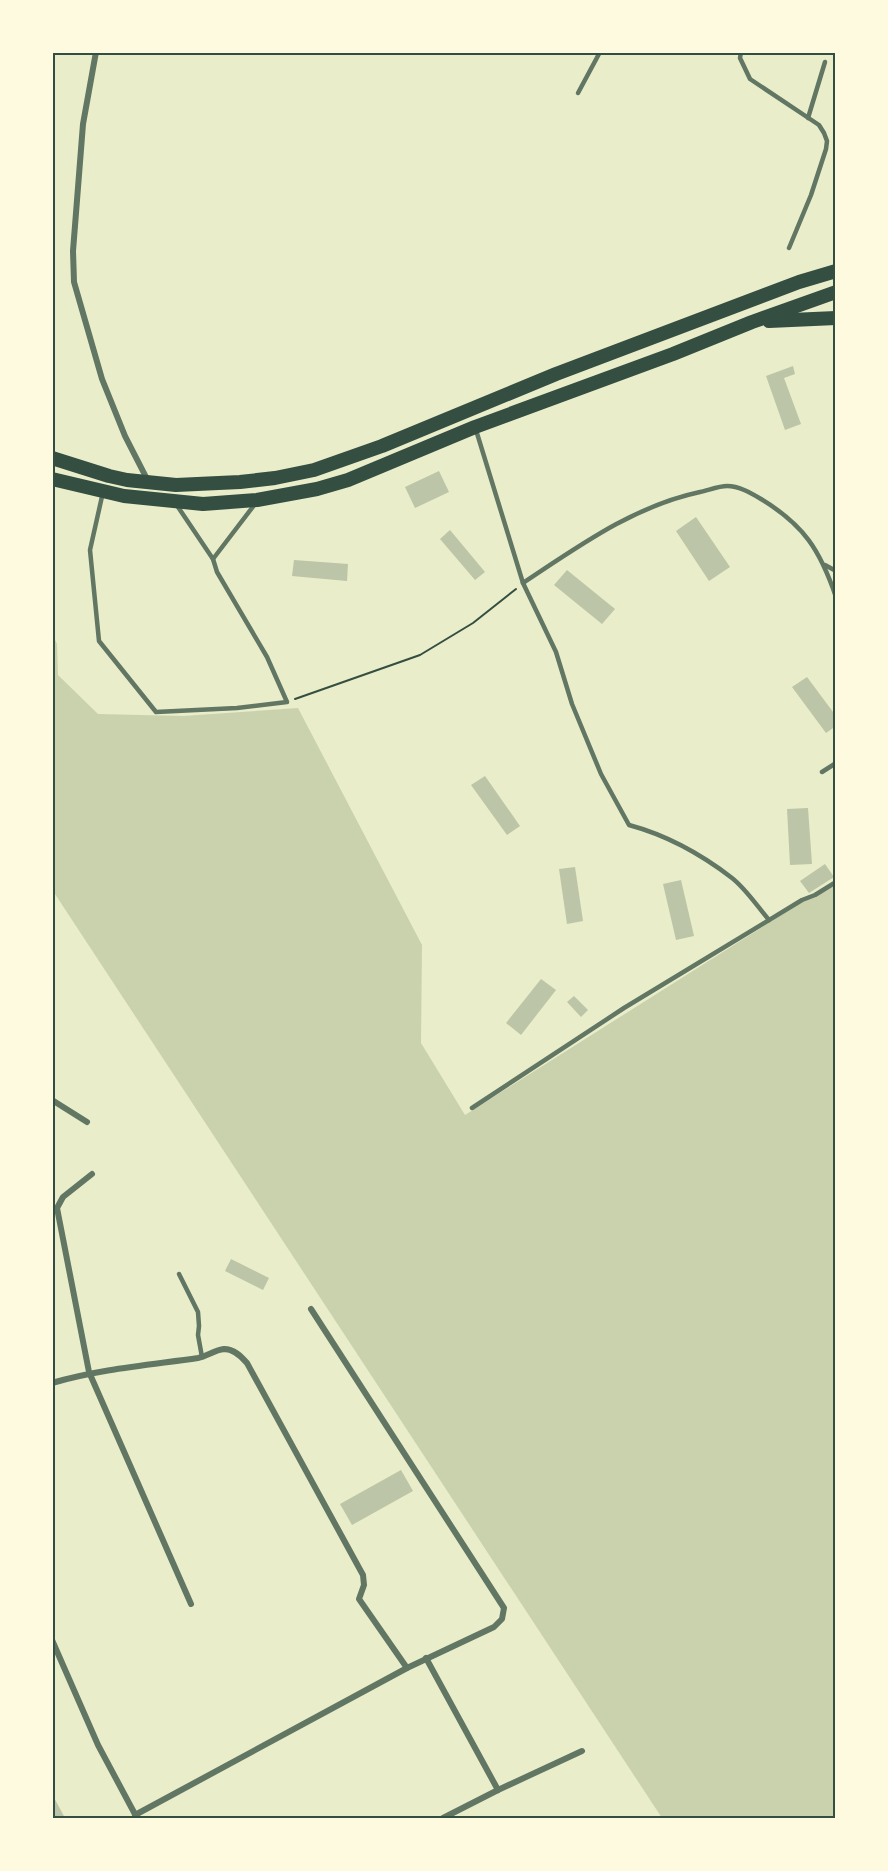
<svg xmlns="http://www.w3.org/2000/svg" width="888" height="1871" font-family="'PT Sans',sans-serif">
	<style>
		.green { fill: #cad2ad }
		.building { fill: #bcc5a7 }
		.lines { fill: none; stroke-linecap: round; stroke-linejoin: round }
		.path { stroke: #344e41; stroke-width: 2 }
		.service { stroke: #617663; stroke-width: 4.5 }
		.minor { stroke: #617663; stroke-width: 6 }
		.primary { stroke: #344e41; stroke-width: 14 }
		.neatline { fill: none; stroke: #344e41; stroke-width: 2 }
	</style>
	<rect width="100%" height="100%" fill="#e9edc9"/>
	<path class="green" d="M 52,633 L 57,644 L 58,675 L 98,714 L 183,716 L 298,708 L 422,945 L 421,1043 L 465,1115 L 835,881 L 835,1818 L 662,1818 L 53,891 Z"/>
	<g class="building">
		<path d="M 793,366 L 795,374 L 784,378 L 801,424 L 785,430 L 766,376 Z"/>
		<path d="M 439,471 L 449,492 L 415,508 L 405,487 Z"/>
		<path d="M 696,517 L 730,567 L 709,581 L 676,531 Z"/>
		<path d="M 450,530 L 485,572 L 475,580 L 440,539 Z"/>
		<path d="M 294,560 L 348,564 L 347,581 L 292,576 Z"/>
		<path d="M 567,570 L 615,609 L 602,624 L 554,585 Z"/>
		<path d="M 807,677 L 836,716 L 836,726 L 826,733 L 792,687 Z"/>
		<path d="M 485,776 L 520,826 L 507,835 L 471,785 Z"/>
		<path d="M 808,808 L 812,864 L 790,865 L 787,809 Z"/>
		<path d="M 825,864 L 834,877 L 809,893 L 800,881 Z"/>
		<path d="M 575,867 L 583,921 L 567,924 L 559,869 Z"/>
		<path d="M 681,880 L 694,936 L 676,940 L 663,884 Z"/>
		<path d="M 541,979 L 556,990 L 521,1035 L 506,1023 Z"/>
		<path d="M 574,996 L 588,1010 L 581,1017 L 567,1002 Z"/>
		<path d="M 231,1259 L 269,1278 L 263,1290 L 225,1271 Z"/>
		<path d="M 401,1470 L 413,1491 L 352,1525 L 340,1504 Z"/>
		<path d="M 52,1794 L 65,1818 L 52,1818 Z"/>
	</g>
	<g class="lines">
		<path class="path" d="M 295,699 L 420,655 L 473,623 L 516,589"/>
		<g class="service">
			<path d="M 741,52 L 740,58 L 750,79 L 819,125 L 824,133 L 827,141 L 826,149 L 811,195 L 789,248"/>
			<path d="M 578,93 L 600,52"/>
			<path d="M 808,118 L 825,62"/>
			<path d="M 476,430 L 523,583 L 556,652 L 572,704 L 601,774 L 629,825 C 666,835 701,854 732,878 C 746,889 757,906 769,920"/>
			<path d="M 103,492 L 90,550 L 99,641 L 156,712 L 237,708 L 287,702 L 267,657 L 217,572 L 213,559 L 176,504"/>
			<path d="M 213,559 L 255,504"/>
			<path d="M 825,565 L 836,571"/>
			<path d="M 523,583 C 579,546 634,506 700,492 C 709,490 719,486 727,486 C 739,486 751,493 761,499 C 804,525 820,550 836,597"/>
			<path d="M 822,772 L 836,763"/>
			<path d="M 472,1108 L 624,1008 L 802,900 L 815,895 L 836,882"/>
			<path d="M 179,1274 L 198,1312 L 199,1326 L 198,1335 L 202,1357"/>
		</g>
		<g class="minor">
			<path d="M 96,52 L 83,124 L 73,251 L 74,282 L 102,379 L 125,436 L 148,481"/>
			<path d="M 52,1100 L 87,1122"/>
			<path d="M 92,1174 L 63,1197 L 57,1208 L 89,1372 L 191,1604"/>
			<path d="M 52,1383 C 100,1369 149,1365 198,1358 C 207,1356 215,1350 224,1349 C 234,1349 241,1356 247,1363 L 363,1575 L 364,1585 L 359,1599 L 407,1668"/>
			<path d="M 52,1640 L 98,1745 L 137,1818"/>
			<path d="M 426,1658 L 498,1790"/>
			<path d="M 135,1815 L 407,1668 L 494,1627 L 502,1619 L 504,1608 L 311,1309"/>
			<path d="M 443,1818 L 498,1790 L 582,1751"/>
		</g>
		<g class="primary">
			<path d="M 769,321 L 836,318"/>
			<path d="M 52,458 L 109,476 L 127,480 L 176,485 L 240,482 L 275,478 L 314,470 L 382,446 L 556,374 L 799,282 L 836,271"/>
			<path d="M 52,479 L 124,496 L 203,504 L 257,500 L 317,489 L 348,480 L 475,427 L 673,354 L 752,322 L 836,292"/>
		</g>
	</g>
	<rect width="888" height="1871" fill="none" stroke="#fefae0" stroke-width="108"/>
	<rect x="54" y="54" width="780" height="1763" class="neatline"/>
</svg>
